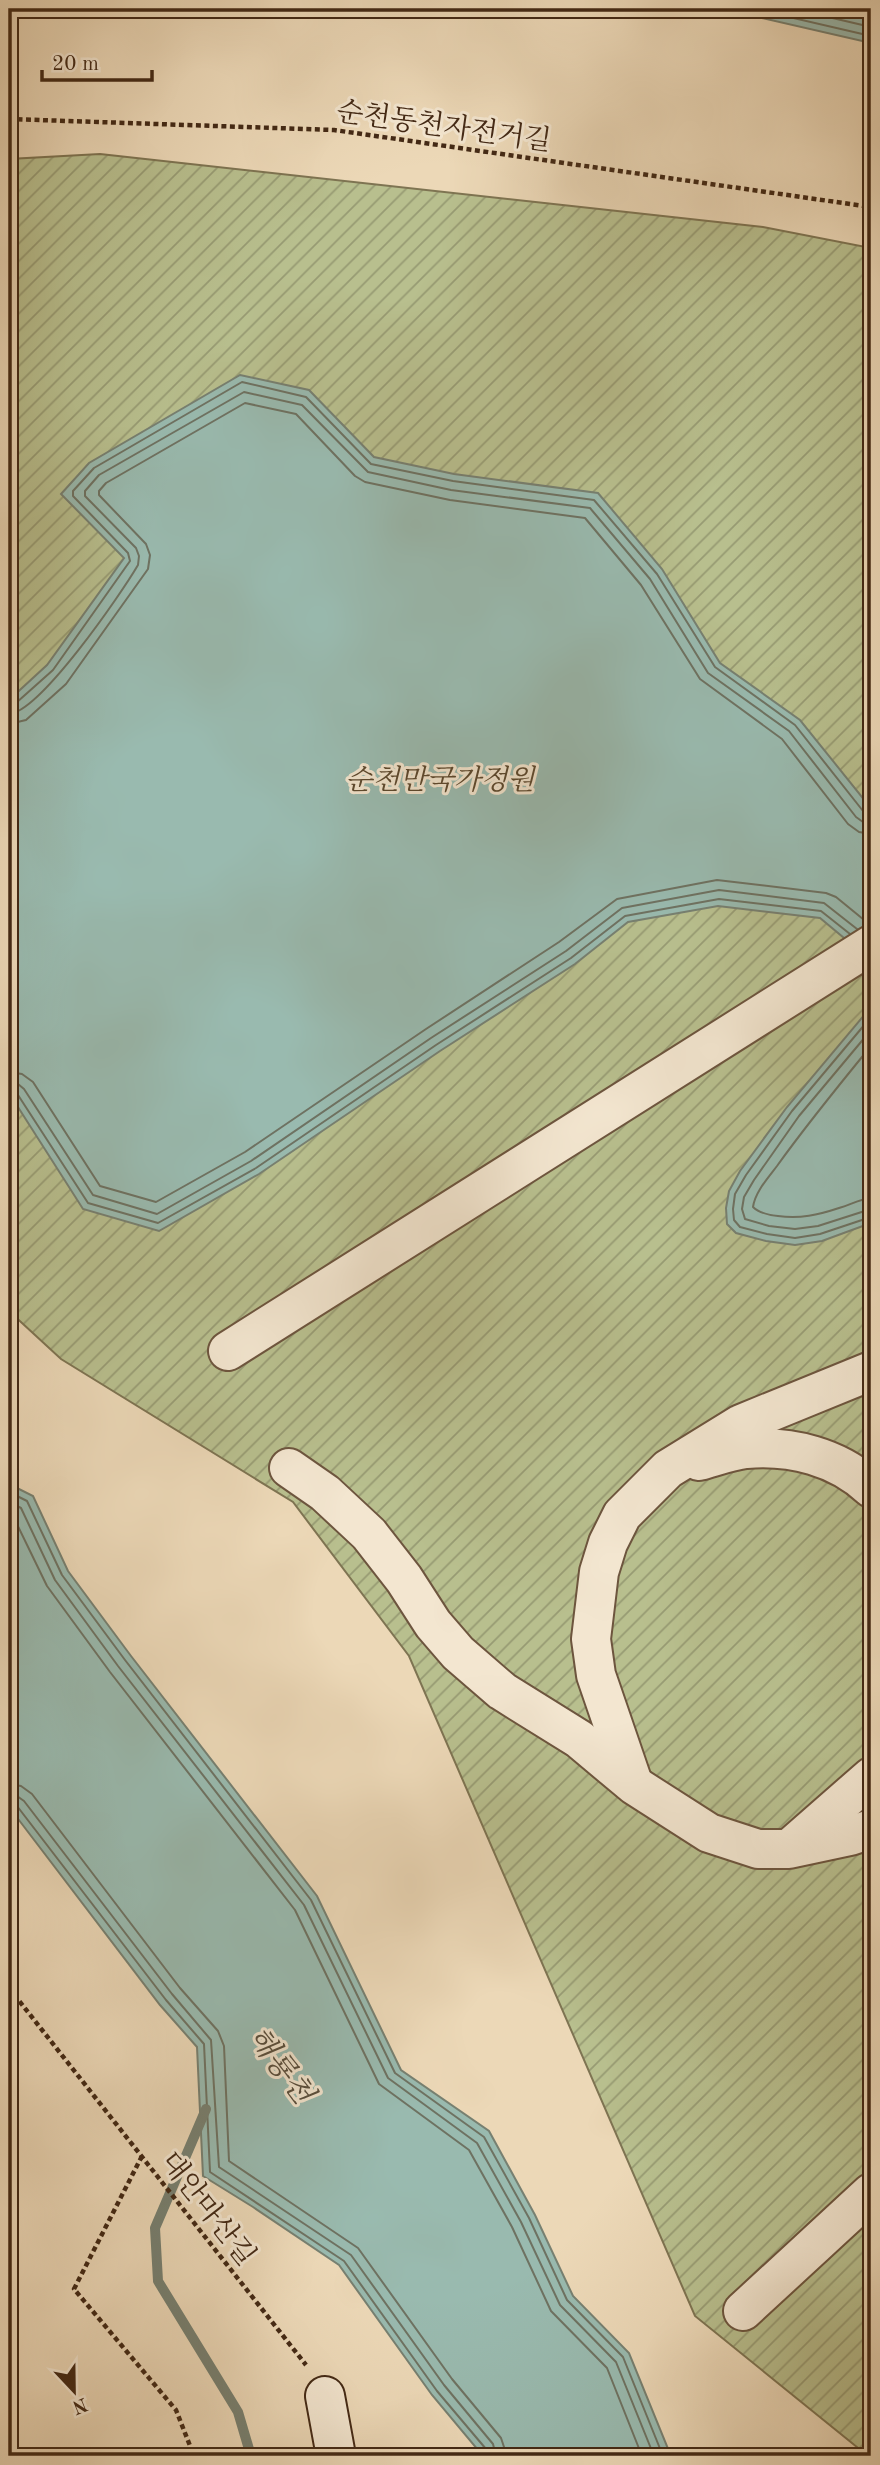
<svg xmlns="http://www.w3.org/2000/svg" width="880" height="2465" font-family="'Old Standard TT','Noto Serif KR',serif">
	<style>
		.garden { fill: url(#garden-furrows); stroke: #7e7452; stroke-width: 2 }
		.water { fill: #99baaf; stroke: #778071; stroke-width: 2 }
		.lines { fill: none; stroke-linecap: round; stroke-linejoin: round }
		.shore { stroke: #6e7262; stroke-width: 2 }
		.stream { stroke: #778071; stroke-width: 10 }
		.street-casing { stroke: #6d553e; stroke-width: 42 }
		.secondary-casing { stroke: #432915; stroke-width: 42 }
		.path { stroke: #432915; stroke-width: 4.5; stroke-dasharray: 5 3.5; stroke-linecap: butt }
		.street { stroke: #f3e6d0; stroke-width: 38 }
		.secondary { stroke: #f3e6d0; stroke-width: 38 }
		.labels { text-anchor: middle; stroke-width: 6; stroke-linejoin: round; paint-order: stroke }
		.street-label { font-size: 28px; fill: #432915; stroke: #f3e6d0 }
		.park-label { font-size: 28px; font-style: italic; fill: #5a472d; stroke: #f3e6d0 }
		.water-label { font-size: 30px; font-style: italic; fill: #584d3c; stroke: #f3e6d0 }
	</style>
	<defs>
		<pattern id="garden-furrows" width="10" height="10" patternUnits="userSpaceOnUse" patternTransform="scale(1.75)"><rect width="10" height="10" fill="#b8bf8e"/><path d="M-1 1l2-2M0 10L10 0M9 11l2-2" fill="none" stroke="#979b73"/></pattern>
	</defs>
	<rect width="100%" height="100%" fill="#ecd8b7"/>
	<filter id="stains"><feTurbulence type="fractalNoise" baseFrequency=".00286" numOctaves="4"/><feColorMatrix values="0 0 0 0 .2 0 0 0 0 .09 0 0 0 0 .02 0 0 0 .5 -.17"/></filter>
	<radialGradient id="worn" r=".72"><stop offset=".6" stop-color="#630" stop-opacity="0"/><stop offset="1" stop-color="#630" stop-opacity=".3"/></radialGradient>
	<path class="garden" d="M 100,154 L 763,227 L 871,248 L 871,2456 L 868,2456 L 695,2316 L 409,1656 L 293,1502 L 61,1359 L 9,1311 L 9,159 Z"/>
	<g class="water">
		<path d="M 723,9 L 871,9 L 871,43 Z"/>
		<path d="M 240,375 L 309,390 L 374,457 L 454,474 L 598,493 L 662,569 L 720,663 L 800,720 L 866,802 L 871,815 L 871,975 L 869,966 L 850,943 L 820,918 L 718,906 L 628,922 L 575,964 L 440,1051 L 259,1174 L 159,1231 L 83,1209 L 9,1093 L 9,700 L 47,665 L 124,558 L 61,494 L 89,463 Z"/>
		<path d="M 871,1007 L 871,1223 L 822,1241 L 795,1245 L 766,1241 L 736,1233 L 727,1224 L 726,1208 L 729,1191 L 740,1171 L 787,1107 Z"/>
		<path d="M 9,1484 L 33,1496 L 68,1571 L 131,1656 L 317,1896 L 401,2070 L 489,2131 L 535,2215 L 573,2296 L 629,2353 L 671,2456 L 483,2456 L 432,2395 L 339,2265 L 253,2207 L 203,2176 L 197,2047 L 160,2005 L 9,1807 Z"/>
	</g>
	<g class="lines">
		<g class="shore">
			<path d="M 754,9 L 871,36"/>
			<path d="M 794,9 L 871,27"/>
			<path d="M 9,705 L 16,703 L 53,670 L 130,561 L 128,553 L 73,496 L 73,491 L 94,468 L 242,382 L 306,397 L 371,464 L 453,481 L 594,500 L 657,574 L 715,667 L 795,725 L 863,811 L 871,814"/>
			<path d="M 9,714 C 40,712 121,594 138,565 L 139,556 L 136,548 L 85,496 L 85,491 L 99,475 L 244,392 L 302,405 L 368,472 L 451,490 L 590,508 L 650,579 L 708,673 L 789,731 L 856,817 L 863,822 L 871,823"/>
			<path d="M 9,724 L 26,720 L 66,684 L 148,569 L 150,555 L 146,544 L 99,495 L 99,491 L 106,483 L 245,403 L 296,414 L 355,476 L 365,482 L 450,500 L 585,518 L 641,585 L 700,679 L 782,739 L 848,824 L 859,832 L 871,834"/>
			<path d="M 871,1017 L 792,1111 L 746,1175 L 735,1194 L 733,1209 L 734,1220 L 740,1227 L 767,1234 L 795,1238 L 820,1234 L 871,1217"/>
			<path d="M 871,1030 L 799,1116 L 754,1180 L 744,1197 L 742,1209 L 745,1219 L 769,1226 L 795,1229 L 818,1226 L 871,1209"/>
			<path d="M 871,1046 C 839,1085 807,1124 777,1166 C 768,1178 755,1192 753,1207 C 759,1213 769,1215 778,1216 C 800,1219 818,1215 839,1208 C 850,1205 860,1199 871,1198"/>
			<path d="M 9,1072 L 22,1074 L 33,1082 L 100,1186 L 156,1202 L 245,1152 L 426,1029 L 559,942 L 617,899 L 717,880 L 826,893 L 836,897 L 869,924"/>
			<path d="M 9,1082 L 18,1084 L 24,1089 L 93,1195 L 157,1214 L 251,1161 L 431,1038 L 566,951 L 622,908 L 719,890 L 824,903 L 857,929"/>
			<path d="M 9,1091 L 18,1095 L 88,1203 L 158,1223 L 256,1168 L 436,1045 L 571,958 L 625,916 L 719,899 L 821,911 L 850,934"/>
			<path d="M 9,1492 L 27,1501 L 62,1575 L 125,1660 L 311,1900 L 395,2073 L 484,2137 L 529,2218 L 567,2300 L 623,2357 L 663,2456"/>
			<path d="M 9,1502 L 21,1508 L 55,1580 L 118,1666 L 304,1905 L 388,2078 L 477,2143 L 521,2222 L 560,2305 L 616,2362 L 654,2456"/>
			<path d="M 9,1513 L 13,1516 L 47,1586 L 110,1672 L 295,1910 L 379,2084 L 469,2150 L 512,2227 L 551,2311 L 607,2368 L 642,2456"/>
			<path d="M 9,1784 L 21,1786 L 32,1794 L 180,1988 L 218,2031 L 224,2046 L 229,2161 L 358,2248 L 452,2379 L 501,2438 L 507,2456"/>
			<path d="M 9,1795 L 17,1796 L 24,1801 L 172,1994 L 211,2040 L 219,2167 L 351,2255 L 444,2385 L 493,2444 L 496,2456"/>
			<path d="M 9,1804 L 17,1806 L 166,2000 L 204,2044 L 210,2172 L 344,2261 L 437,2391 L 486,2449 L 487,2456"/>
		</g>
		<path class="stream" d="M 206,2109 L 155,2228 L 158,2281 L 238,2412 L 251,2456"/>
		<defs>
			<g id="street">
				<path d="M 228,1351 L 871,945"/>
				<path d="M 699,1461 C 714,1457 730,1451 746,1449 C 791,1445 838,1457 871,1488"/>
				<path d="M 289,1468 L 325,1493 L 369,1534 L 404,1579 L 433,1624 L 458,1653 L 502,1691 L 579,1739 L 634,1785 L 709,1833 L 758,1849 L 789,1849 L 850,1836 L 871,1829"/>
				<path d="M 633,1783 L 596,1675 L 591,1639 L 599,1572 L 608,1543 L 622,1515 L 668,1469 L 741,1424 L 871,1371"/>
				<path d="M 791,1847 L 871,1777"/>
				<path d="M 743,2311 L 871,2193"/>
			</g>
			<path id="secondary" d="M 325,2396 L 336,2456"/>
		</defs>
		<use href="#street" class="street-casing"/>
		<use href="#secondary" class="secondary-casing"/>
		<g class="path">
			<path d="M 9,119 L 334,130 L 871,207"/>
			<path d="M 9,1988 L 306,2365"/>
			<path d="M 142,2156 L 74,2289 L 176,2410 L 194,2456"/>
		</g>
		<use href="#street" class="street"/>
		<use href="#secondary" class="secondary"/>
	</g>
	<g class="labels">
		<g class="street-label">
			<text transform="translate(444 125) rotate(8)" y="10">순천동천자전거길</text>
			<text transform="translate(209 2208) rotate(52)" y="10">대안마산길</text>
		</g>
		<g class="park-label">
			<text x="440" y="789">순천만국가정원</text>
		</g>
		<g class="water-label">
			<text transform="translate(281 2065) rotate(53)" y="10">해룡천</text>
		</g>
	</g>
	<rect width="880" height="2465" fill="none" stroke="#ecd8b7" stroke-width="35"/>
	<rect x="10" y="10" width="859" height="2444" fill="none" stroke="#432915" stroke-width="3.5"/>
	<rect x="18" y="18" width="845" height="2430" fill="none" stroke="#432915" stroke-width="2"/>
	<g transform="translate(74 2391) rotate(158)" stroke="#f3e6d0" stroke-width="5" paint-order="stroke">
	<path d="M0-5L12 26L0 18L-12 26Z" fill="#432915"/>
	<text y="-10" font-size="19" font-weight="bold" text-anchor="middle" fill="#432915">N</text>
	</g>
	<path d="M42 70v10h110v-10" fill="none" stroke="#432915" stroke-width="3.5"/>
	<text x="52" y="70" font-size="21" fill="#432915" stroke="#f3e6d0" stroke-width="5" paint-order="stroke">20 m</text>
	<rect width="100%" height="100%" filter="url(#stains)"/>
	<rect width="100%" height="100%" fill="url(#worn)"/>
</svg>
